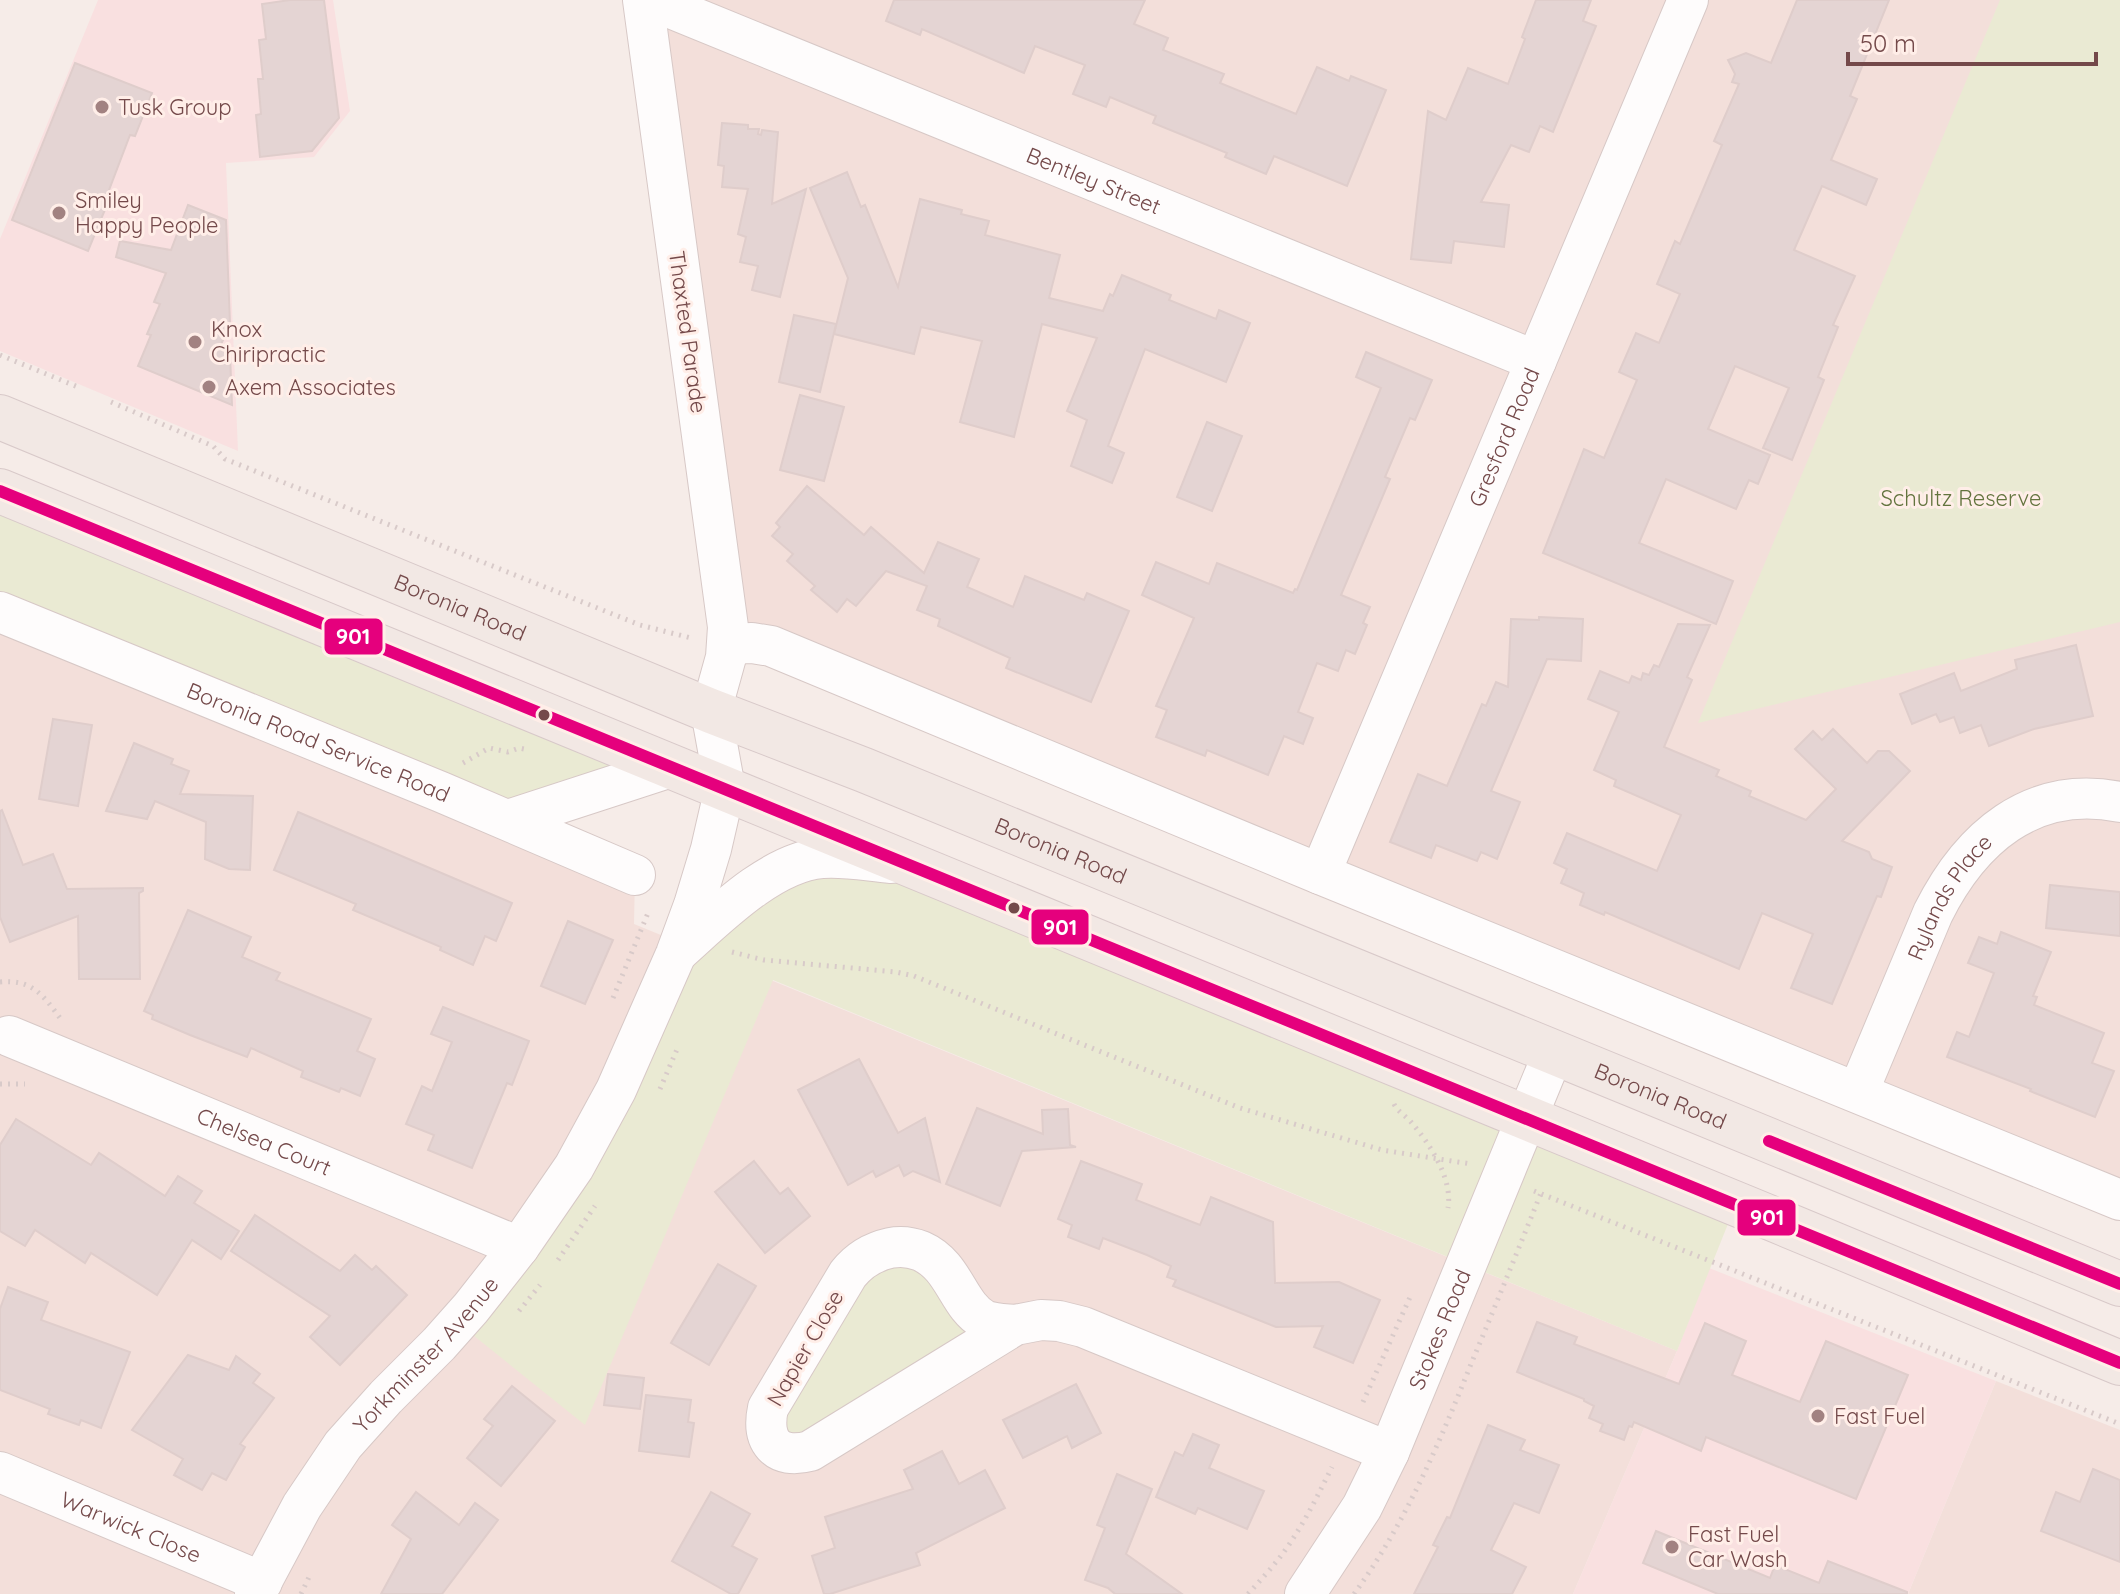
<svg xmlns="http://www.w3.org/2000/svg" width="2120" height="1594" font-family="Quicksand,sans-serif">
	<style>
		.residential { fill: #f3dfda }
		.commercial { fill: #f9e0e0 }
		.green { fill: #eaead3 }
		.building { fill: #e4d4d3; stroke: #dfcdcb; stroke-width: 2 }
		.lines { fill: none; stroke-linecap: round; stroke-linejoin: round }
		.minor-casing { stroke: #d7c8c6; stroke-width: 42 }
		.major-casing { stroke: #d8c9c9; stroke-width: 46 }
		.path { stroke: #d8cac9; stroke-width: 5; stroke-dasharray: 2 6; stroke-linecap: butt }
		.minor { stroke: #fefcfc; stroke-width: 40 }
		.major { stroke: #f2e8e4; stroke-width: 44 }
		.bus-1-casing { stroke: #ffeee8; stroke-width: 18 }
		.bus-1 { stroke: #e5007d; stroke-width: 12 }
		.poi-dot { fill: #a28281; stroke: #ffeee8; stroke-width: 3 }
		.bus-dot { fill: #74494a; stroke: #ffeee8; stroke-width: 3 }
		.labels { text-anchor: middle; stroke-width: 6; stroke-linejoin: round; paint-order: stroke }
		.poi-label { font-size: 22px; fill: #74494a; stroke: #ffeee8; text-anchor: start }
		.street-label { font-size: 22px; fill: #74494a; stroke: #ffeee8 }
		.park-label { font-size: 22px; fill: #63743e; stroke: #ffeee8 }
		.line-badge { stroke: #ffeee8; stroke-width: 3 }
		.badge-label { font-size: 22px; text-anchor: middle; font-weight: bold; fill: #fff }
	</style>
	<rect width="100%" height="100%" fill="#f6ece8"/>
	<g class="residential">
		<path d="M 643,0 L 2120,0 L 2120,1200 L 728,644 Z"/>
		<path d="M 0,612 L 635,875 L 634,924 L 1677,1351 L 1573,1594 L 0,1594 Z"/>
		<path d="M 1996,1381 L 2120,1430 L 2120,1594 L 1908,1594 Z"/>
	</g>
	<g class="commercial">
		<path d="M 98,0 L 333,0 L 350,111 L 314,157 L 226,163 L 238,451 L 0,351 L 0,239 Z"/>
		<path d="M 1709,1268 L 1996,1381 L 1908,1594 L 1573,1594 L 1677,1351 Z"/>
	</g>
	<g class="green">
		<path d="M 2000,0 L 2120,0 L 2120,622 L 1698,723 Z"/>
		<path d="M 0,491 L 671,767 L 508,820 L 0,612 Z"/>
		<path d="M 843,858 L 1736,1204 L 1677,1351 L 773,980 L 585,1425 L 458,1323 L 471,1308 L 676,954 Z"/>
		<path d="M 893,1247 L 983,1319 L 822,1445 L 768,1440 L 848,1274 Z"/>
	</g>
	<g class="building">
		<path d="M 290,0 L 324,0 L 339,118 L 312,151 L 260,157 L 256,115 L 261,114 L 258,79 L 263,79 L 259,40 L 266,39 L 262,4 Z"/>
		<path d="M 894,0 L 1145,0 L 1134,24 L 1168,38 L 1163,50 L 1224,74 L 1220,83 L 1296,114 L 1317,67 L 1349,81 L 1351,76 L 1386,90 L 1347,186 L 1274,156 L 1266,174 L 1225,157 L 1227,153 L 1153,123 L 1156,116 L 1110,97 L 1106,107 L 1073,94 L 1085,65 L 1035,46 L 1024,73 L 922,29 L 920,35 L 886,21 Z"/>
		<path d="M 1536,0 L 1591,0 L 1583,21 L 1596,26 L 1553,132 L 1540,126 L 1529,152 L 1511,145 L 1481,202 L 1509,205 L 1504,247 L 1454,241 L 1451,263 L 1411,259 L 1428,111 L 1446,120 L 1468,68 L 1508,84 L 1525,39 L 1522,37 Z"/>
		<path d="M 1797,0 L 1889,0 L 1850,96 L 1857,99 L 1831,160 L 1877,179 L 1866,205 L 1822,186 L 1794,250 L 1855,276 L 1833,325 L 1838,327 L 1818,377 L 1824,380 L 1792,460 L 1763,448 L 1789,388 L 1735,366 L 1708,429 L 1770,455 L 1758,484 L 1749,480 L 1736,509 L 1666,479 L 1639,543 L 1733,581 L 1716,624 L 1543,553 L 1584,449 L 1604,458 L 1637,380 L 1619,372 L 1636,333 L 1659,343 L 1680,294 L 1657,284 L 1675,241 L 1680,244 L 1722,145 L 1714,141 L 1739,84 L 1732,82 L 1735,74 L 1728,60 L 1746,53 L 1771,63 Z"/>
		<path d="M 75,63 L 152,93 L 135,136 L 130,135 L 103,206 L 106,207 L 88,251 L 12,220 Z"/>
		<path d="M 722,123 L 748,125 L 748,129 L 759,129 L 758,134 L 761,135 L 762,130 L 778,132 L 772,204 L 806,189 L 780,297 L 752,290 L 758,266 L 740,262 L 746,237 L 738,234 L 748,189 L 722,187 L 724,166 L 718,165 Z"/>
		<path d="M 847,172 L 861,207 L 865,205 L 898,287 L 920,199 L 962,210 L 961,214 L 989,221 L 985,235 L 1060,255 L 1049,298 L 1103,311 L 1110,294 L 1113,296 L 1122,275 L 1171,295 L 1169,300 L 1216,319 L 1219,310 L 1250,323 L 1226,382 L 1145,349 L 1108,446 L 1124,453 L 1112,483 L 1071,466 L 1087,420 L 1067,411 L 1097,338 L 1042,324 L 1014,437 L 960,422 L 982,341 L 921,327 L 914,354 L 834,334 L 848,278 L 810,188 Z"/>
		<path d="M 188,205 L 226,220 L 230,324 L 219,349 L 230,354 L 232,405 L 138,366 L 151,335 L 147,334 L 160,304 L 154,302 L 166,273 L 116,257 L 120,241 L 171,250 Z"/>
		<path d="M 794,315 L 836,324 L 820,392 L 779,382 Z"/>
		<path d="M 1366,352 L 1432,380 L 1415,420 L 1410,418 L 1385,477 L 1390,479 L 1341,595 L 1370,607 L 1363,623 L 1367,625 L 1355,654 L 1346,650 L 1338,671 L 1317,663 L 1298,712 L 1313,718 L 1303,744 L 1284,736 L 1268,775 L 1207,750 L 1205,756 L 1156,737 L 1167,710 L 1156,706 L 1194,618 L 1142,595 L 1156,562 L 1209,584 L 1217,563 L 1293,593 L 1295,589 L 1297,590 L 1381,388 L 1356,377 Z"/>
		<path d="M 800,395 L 844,407 L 824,481 L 780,470 Z"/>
		<path d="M 1207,422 L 1242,436 L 1212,511 L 1177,497 Z"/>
		<path d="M 807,486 L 864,535 L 871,527 L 924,573 L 938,542 L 979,559 L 967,587 L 1013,607 L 1025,576 L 1084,600 L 1087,593 L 1129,611 L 1091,702 L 1006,668 L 1010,658 L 938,626 L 940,619 L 917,610 L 927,586 L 886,571 L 856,606 L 847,599 L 837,612 L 811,590 L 815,586 L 787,561 L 793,554 L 772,536 L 780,527 L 776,523 Z"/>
		<path d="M 1539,617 L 1583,619 L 1581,661 L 1547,659 L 1491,791 L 1520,802 L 1497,859 L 1481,852 L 1477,861 L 1436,845 L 1431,858 L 1390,842 L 1418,774 L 1447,786 L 1482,704 L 1486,706 L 1496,682 L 1508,687 L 1511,619 L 1539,620 Z"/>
		<path d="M 1678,624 L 1710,625 L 1687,677 L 1692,680 L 1664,747 L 1719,770 L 1716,776 L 1751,791 L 1749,796 L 1806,820 L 1836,789 L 1795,749 L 1813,731 L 1822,740 L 1833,729 L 1867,763 L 1878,751 L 1889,751 L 1910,771 L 1842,841 L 1869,852 L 1872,859 L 1892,867 L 1881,897 L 1877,896 L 1832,1004 L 1791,988 L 1813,934 L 1762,913 L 1739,969 L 1605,912 L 1604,915 L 1580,905 L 1584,893 L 1561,883 L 1567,869 L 1554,863 L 1567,833 L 1657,871 L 1681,815 L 1614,786 L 1616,780 L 1594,770 L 1619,712 L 1588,699 L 1600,671 L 1629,683 L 1632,676 L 1641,680 L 1643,673 L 1649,675 L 1654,665 L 1659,667 Z"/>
		<path d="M 2076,645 L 2093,716 L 2034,729 L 1989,746 L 1981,725 L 1960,733 L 1954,717 L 1940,722 L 1936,714 L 1912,724 L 1900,694 L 1954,673 L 1961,691 L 2017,669 L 2015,660 Z"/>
		<path d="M 53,719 L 92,725 L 78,806 L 39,799 Z"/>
		<path d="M 134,743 L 173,759 L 171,764 L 189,771 L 180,794 L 253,796 L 250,870 L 229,869 L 205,859 L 206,822 L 155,801 L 147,819 L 106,811 Z"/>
		<path d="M 2,810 L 23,865 L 53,854 L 67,889 L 143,888 L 143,891 L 139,893 L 140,979 L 79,979 L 78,916 L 10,942 L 0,917 L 0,811 Z"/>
		<path d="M 298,812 L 512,903 L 496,941 L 485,936 L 473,965 L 440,950 L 441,947 L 353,910 L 356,904 L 274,870 Z"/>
		<path d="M 2050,885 L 2120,892 L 2120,936 L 2046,928 Z"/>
		<path d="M 188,910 L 251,937 L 242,957 L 280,973 L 276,980 L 371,1019 L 357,1051 L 375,1059 L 360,1096 L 341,1088 L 339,1092 L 301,1077 L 303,1071 L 251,1048 L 247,1057 L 190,1035 L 152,1019 L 153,1015 L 144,1011 Z"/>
		<path d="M 568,921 L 613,940 L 585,1004 L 541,986 Z"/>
		<path d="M 2001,932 L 2051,952 L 2033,996 L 2037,997 L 2034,1005 L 2104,1033 L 2092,1063 L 2114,1071 L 2095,1117 L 2030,1091 L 2031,1089 L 1947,1057 L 1957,1032 L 1969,1037 L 1994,973 L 1968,963 L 1979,937 L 1997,944 Z"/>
		<path d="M 443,1007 L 529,1041 L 512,1085 L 507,1083 L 472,1168 L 428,1150 L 434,1135 L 406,1124 L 422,1086 L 432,1091 L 452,1042 L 431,1034 Z"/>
		<path d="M 859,1059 L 898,1133 L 925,1118 L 940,1182 L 913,1171 L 904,1176 L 899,1165 L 876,1177 L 873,1171 L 848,1185 L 798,1090 Z"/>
		<path d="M 977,1108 L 1043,1134 L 1042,1110 L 1068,1109 L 1070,1145 L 1076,1147 L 1022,1151 L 1000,1206 L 946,1184 Z"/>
		<path d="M 16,1119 L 91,1165 L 99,1153 L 165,1196 L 178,1176 L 202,1191 L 194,1203 L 239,1231 L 221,1259 L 192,1240 L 157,1295 L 91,1253 L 85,1263 L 35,1230 L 25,1246 L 0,1231 L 0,1145 Z"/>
		<path d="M 754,1161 L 780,1194 L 788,1188 L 810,1216 L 765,1253 L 715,1192 Z"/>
		<path d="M 1081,1161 L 1142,1184 L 1136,1200 L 1200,1225 L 1211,1197 L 1273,1222 L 1275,1283 L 1339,1282 L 1380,1300 L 1353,1363 L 1314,1347 L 1323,1326 L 1276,1327 L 1173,1286 L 1176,1280 L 1167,1277 L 1171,1266 L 1147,1255 L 1103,1238 L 1099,1249 L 1068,1237 L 1072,1225 L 1058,1219 Z"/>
		<path d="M 255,1215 L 340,1271 L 355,1255 L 372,1270 L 376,1266 L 407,1295 L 340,1365 L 310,1337 L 330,1316 L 231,1251 Z"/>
		<path d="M 718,1264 L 756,1286 L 709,1365 L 671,1343 Z"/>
		<path d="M 8,1287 L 48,1302 L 41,1320 L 130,1352 L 101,1428 L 81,1420 L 79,1425 L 48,1414 L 50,1409 L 0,1390 L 0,1309 Z"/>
		<path d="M 1537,1322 L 1577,1337 L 1574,1344 L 1679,1384 L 1705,1323 L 1746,1341 L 1732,1375 L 1800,1402 L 1826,1341 L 1908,1375 L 1856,1499 L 1706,1437 L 1701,1451 L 1634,1422 L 1632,1427 L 1629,1426 L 1624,1440 L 1600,1431 L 1603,1424 L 1589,1418 L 1594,1406 L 1584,1401 L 1584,1399 L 1517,1372 Z"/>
		<path d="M 188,1355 L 229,1370 L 236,1356 L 260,1374 L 253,1383 L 274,1398 L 240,1444 L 245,1447 L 226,1480 L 212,1473 L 202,1490 L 174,1475 L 183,1459 L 132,1430 Z"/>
		<path d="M 608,1374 L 644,1378 L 640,1409 L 604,1405 Z"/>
		<path d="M 1076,1384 L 1101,1433 L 1072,1448 L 1067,1436 L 1023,1458 L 1003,1420 Z"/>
		<path d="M 512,1386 L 555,1421 L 501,1486 L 467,1458 L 493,1426 L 484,1419 Z"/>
		<path d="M 646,1395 L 691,1400 L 688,1422 L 694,1423 L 689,1457 L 639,1451 Z"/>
		<path d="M 1488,1425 L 1525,1440 L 1520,1450 L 1559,1465 L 1539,1513 L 1514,1503 L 1491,1550 L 1526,1567 L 1512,1594 L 1414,1594 L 1438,1547 L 1433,1545 L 1447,1517 L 1450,1518 Z"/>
		<path d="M 1193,1434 L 1219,1445 L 1209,1468 L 1264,1491 L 1247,1529 L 1198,1508 L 1195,1514 L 1156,1497 L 1175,1452 L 1183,1456 Z"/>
		<path d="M 942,1451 L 959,1484 L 985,1470 L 1005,1508 L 916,1553 L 920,1565 L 830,1594 L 824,1594 L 812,1556 L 835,1548 L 825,1517 L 913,1489 L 904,1470 Z"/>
		<path d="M 2093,1469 L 2120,1480 L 2120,1562 L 2041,1531 L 2056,1492 L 2080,1502 Z"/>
		<path d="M 1117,1474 L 1152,1489 L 1126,1554 L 1182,1594 L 1115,1594 L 1108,1588 L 1085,1580 L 1105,1528 L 1097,1525 Z"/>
		<path d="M 416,1492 L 459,1525 L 475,1503 L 498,1520 L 442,1594 L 381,1594 L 411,1539 L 392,1525 Z"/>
		<path d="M 711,1492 L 750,1514 L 732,1546 L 757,1559 L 738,1594 L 731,1594 L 672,1561 Z"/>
		<path d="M 1656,1531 L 1770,1578 L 1775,1565 L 1819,1583 L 1828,1561 L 1907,1592 L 1907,1594 L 1718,1594 L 1643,1563 Z"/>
	</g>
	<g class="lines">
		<defs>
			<g id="minor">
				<path id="s1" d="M 651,0 L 1536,361"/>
				<path id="s2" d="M 0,612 L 441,792 L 635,875"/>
				<path d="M 728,644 L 752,643 L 771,646 L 1320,874 L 2120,1200"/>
				<path d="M 508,820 L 671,767"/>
				<path id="s3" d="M 1320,874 L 1688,0"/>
				<path d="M 680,950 C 717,917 771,862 822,858 C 844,856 868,861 891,863"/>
				<path id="s4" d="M 9,1036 L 519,1247"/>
				<path id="s5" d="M 1858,1092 L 1933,913 C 1970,839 2031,784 2120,802"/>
				<path d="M 1015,1325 C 1005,1324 993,1324 984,1320 C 957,1305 955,1266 921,1251 C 911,1247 900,1246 890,1248 C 872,1252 859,1260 848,1274 L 768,1408 C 761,1441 776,1460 810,1451 L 1015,1325 L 1041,1320 L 1059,1321 L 1083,1327 L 1389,1452"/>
				<path id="s6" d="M 0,1472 L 262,1582"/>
				<path id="s7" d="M 255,1594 L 302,1506 L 343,1445 L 386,1397 L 439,1344 L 471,1308 L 519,1247 L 574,1167 L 616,1090 L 676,954 L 694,905 L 711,849 L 725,788 L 711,711 L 726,657 L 728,627 L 643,0"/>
				<path id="s8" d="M 1305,1594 L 1362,1507 L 1389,1452 L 1553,1054"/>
			</g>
			<g id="major">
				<path id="s9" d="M 0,417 L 711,711 L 864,770 L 2120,1284"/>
				<path d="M 0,491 L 1773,1219 L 2120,1363"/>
			</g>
		</defs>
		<use href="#minor" class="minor-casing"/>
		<use href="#major" class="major-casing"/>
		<g class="path">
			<path d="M 0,355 L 78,387"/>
			<path d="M 111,402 L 213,446 L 225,459 L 640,625 L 691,638"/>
			<path d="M 463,763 L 489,748 L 508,752 L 519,748 L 524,749"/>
			<path d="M 732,952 L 764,960 L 896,972 L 914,976 L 1240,1108 L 1382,1150 L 1471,1164"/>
			<path d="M 0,982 C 32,979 43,995 60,1018"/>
			<path d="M 613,998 L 648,913"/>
			<path d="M 0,1084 L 25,1084"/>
			<path d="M 660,1089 L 678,1047"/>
			<path d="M 1394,1104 C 1398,1112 1405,1115 1411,1122 C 1430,1144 1453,1179 1448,1208"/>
			<path d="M 1534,1191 L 2120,1424"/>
			<path d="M 558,1260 L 595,1206"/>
			<path d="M 519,1311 L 540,1285"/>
			<path d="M 1363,1402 L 1411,1295"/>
			<path d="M 301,1594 L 310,1575"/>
			<path d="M 1248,1594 C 1258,1583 1268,1572 1277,1561 C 1300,1532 1316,1499 1332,1467"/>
			<path d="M 1354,1594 C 1405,1524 1439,1444 1471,1364 C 1495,1307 1518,1250 1541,1193"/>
		</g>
		<use href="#minor" class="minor"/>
		<use href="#major" class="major"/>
		<defs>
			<g id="bus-1">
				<path d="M 0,491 L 2120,1363"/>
				<path d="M 1769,1141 L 2120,1284"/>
			</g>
		</defs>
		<use href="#bus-1" class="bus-1-casing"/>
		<use href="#bus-1" class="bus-1"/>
	</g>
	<g class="poi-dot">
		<circle cx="102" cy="107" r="8"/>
		<circle cx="59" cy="213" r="8"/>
		<circle cx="195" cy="342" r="8"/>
		<circle cx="209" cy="387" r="8"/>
		<circle cx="1818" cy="1416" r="8"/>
		<circle cx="1672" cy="1547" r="8"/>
	</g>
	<g class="bus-dot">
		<circle cx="544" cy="715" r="7"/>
		<circle cx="1014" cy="908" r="7"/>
	</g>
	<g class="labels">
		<g class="poi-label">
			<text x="118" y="115">Tusk Group</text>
			<text x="75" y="208">Smiley<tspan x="75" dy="25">Happy People</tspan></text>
			<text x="211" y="337">Knox<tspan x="211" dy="25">Chiripractic</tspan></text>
			<text x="225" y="395">Axem Associates</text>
			<text x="1834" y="1424">Fast Fuel</text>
			<text x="1688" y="1542">Fast Fuel<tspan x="1688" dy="25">Car Wash</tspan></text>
		</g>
		<g class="street-label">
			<text dy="8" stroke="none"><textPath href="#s1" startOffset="478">Bentley Street</textPath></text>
			<text transform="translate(688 332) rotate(82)" y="8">Thaxted Parade</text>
			<text dy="8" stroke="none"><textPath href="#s3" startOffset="474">Gresford Road</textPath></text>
			<text dy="8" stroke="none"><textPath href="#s9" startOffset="498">Boronia Road</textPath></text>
			<text dy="8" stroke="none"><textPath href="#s2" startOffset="344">Boronia Road Service Road</textPath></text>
			<text dy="8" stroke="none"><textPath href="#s9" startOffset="1146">Boronia Road</textPath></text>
			<text dy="8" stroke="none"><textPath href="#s5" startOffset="216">Rylands Place</textPath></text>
			<text dy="8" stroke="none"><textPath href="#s9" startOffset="1794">Boronia Road</textPath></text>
			<text dy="8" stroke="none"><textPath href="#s4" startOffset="276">Chelsea Court</textPath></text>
			<text dy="8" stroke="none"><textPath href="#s8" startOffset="298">Stokes Road</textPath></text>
			<text transform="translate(805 1348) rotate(-60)" y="8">Napier Close</text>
			<text dy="8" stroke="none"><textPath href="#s7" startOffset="296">Yorkminster Avenue</textPath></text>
			<text dy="8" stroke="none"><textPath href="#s6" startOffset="142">Warwick Close</textPath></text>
		</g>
		<g class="park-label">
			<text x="1961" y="506">Schultz Reserve</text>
		</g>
	</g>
	<g class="line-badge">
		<rect x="323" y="617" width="61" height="39" rx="8" fill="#e5007d"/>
		<rect x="1030" y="908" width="60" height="38" rx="8" fill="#e5007d"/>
		<rect x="1736" y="1198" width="61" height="39" rx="8" fill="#e5007d"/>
	</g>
	<g class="badge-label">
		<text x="353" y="644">901</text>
		<text x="1060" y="935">901</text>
		<text x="1767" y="1225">901</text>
	</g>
	<path d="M1848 52v12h248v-12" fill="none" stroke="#74494a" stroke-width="4"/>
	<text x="1860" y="52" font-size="24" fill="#74494a" stroke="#ffeee8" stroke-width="6" paint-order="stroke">50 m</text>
</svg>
